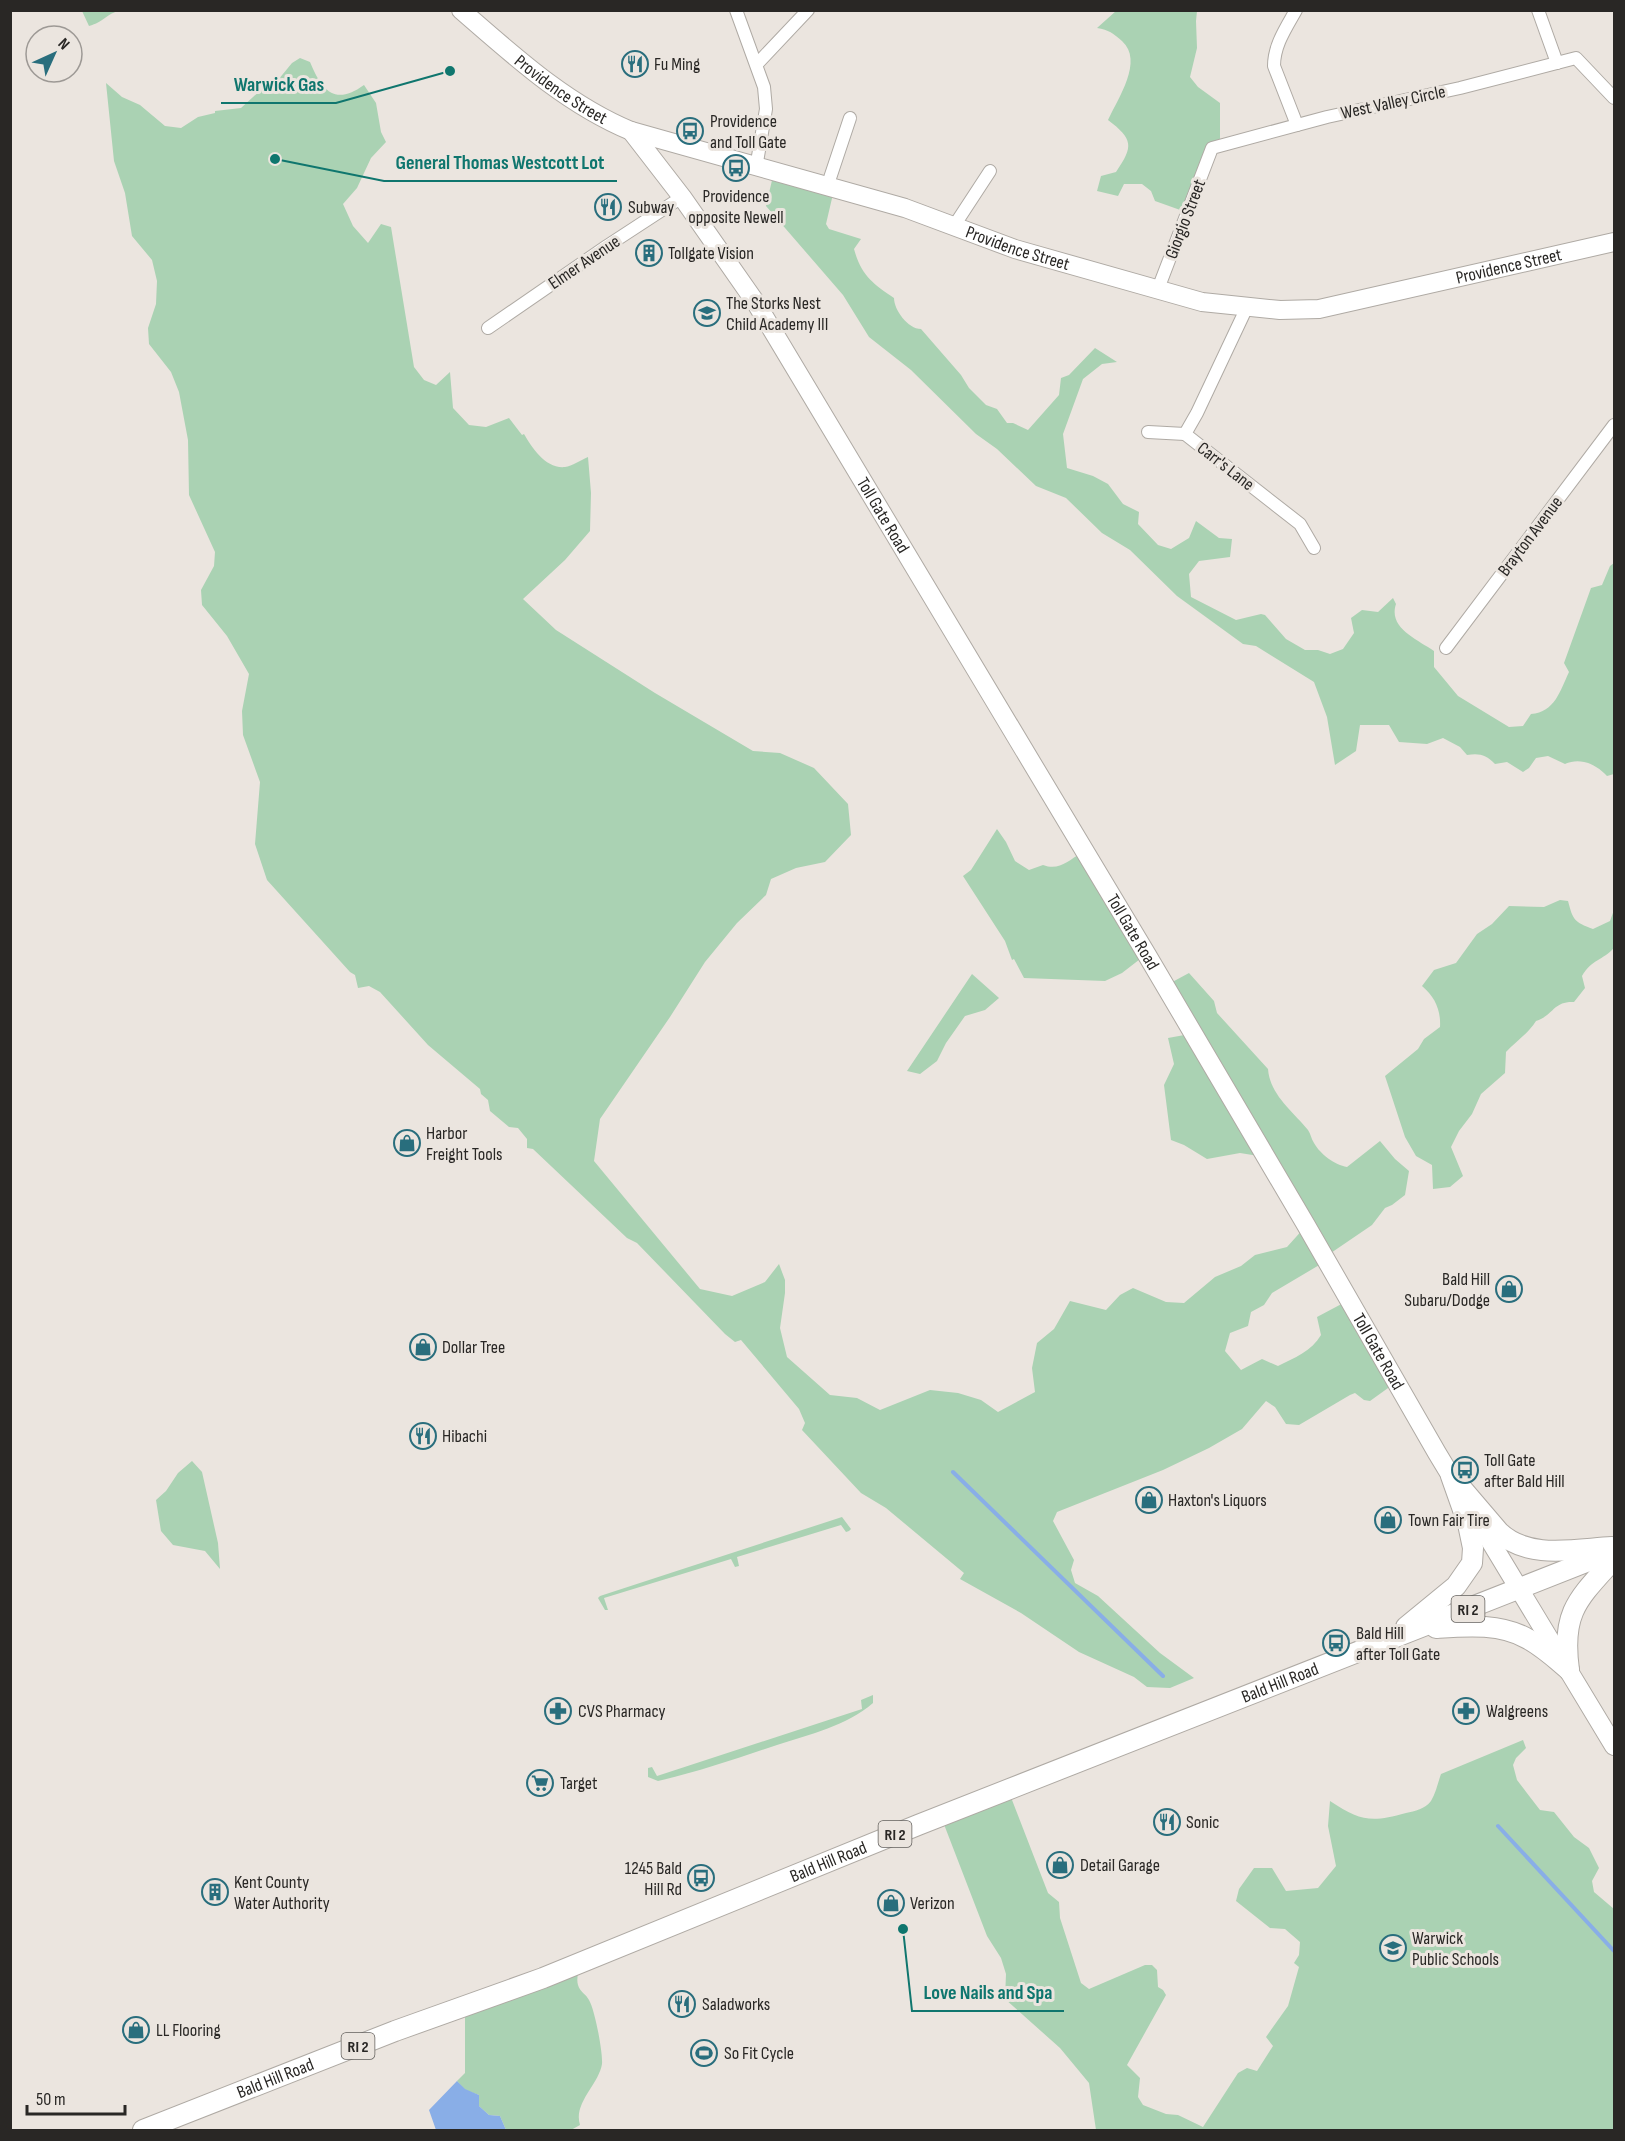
<svg xmlns="http://www.w3.org/2000/svg" width="1625" height="2141" font-family="'Sofia Sans Condensed',sans-serif">
	<style>
		.green { fill: #aad2b3 }
		.water { fill: #89aee7 }
		.lines { fill: none; stroke-linecap: round; stroke-linejoin: round }
		.stream { stroke: #89aee7; stroke-width: 4 }
		.street-casing { stroke: #afaaa4; stroke-width: 14 }
		.secondary-casing { stroke: #afaaa4; stroke-width: 20 }
		.primary-casing { stroke: #afaaa4; stroke-width: 22 }
		.street { stroke: #fff; stroke-width: 12 }
		.secondary { stroke: #fff; stroke-width: 18 }
		.primary { stroke: #fff; stroke-width: 20 }
		.labels { text-anchor: middle; stroke-width: 6; stroke-linejoin: round; paint-order: stroke }
		.shield { fill: #ebe5df; stroke: #63605d; stroke-width: 1.5 }
		.shield-label { font-size: 16px; font-weight: bold; fill: #292725 }
		.poi-label { font-size: 18px; fill: #292725; stroke: #ebe5df; text-anchor: start }
		.street-label { font-size: 18px; fill: #292725; stroke: #ebe5df }
		.leader { fill: none; stroke: #0f766e; stroke-width: 2 }
		.callout-dot { fill: #0f766e; stroke: #ebe5df; stroke-width: 2 }
		.callout-label { font-size: 20px; text-anchor: middle; font-weight: bold; fill: #0f766e; stroke: #ebe5df; stroke-width: 6; stroke-linejoin: round; paint-order: stroke }
	</style>
	<rect width="100%" height="100%" fill="#ebe5df"/>
	<g class="green">
		<path d="M 82,11 L 118,11 C 105,15 104,22 89,26 Z"/>
		<path d="M 1116,11 L 1197,11 L 1196,21 L 1197,48 L 1190,77 L 1198,87 L 1220,103 L 1220,144 L 1183,211 L 1155,201 L 1151,191 L 1142,184 L 1124,184 L 1118,196 L 1097,191 L 1101,176 L 1116,172 C 1134,146 1133,139 1108,120 C 1118,98 1144,61 1122,41 C 1113,33 1109,30 1097,28 Z"/>
		<path d="M 300,58 L 310,62 C 322,91 335,106 364,85 L 376,103 L 381,132 L 386,142 L 371,158 L 357,188 L 343,204 L 353,226 L 368,243 L 381,224 L 391,227 L 414,367 L 424,380 L 436,385 L 450,372 L 453,408 L 469,425 L 486,427 L 509,418 L 522,435 L 524,434 C 532,448 546,469 565,467 C 572,466 581,460 588,457 L 591,493 L 590,531 L 565,560 L 523,599 L 556,630 L 655,693 L 753,751 L 780,753 L 814,768 L 848,804 L 851,835 L 825,862 L 796,868 L 771,879 L 766,895 L 737,923 L 705,962 L 670,1017 L 600,1119 L 594,1161 L 700,1289 L 732,1296 L 765,1282 L 779,1264 L 785,1280 L 785,1293 L 780,1328 L 787,1357 L 830,1395 L 857,1398 L 880,1410 L 930,1390 L 958,1393 L 981,1400 L 998,1412 L 1035,1392 L 1032,1368 L 1037,1343 L 1054,1329 L 1070,1301 L 1106,1310 L 1120,1295 L 1133,1288 L 1166,1302 L 1184,1303 L 1215,1277 L 1241,1266 L 1255,1255 L 1287,1247 L 1305,1227 L 1265,1157 L 1240,1153 L 1207,1159 L 1184,1145 L 1171,1140 L 1164,1085 L 1174,1064 L 1168,1038 L 1190,1034 L 1163,987 L 1189,973 L 1214,1001 L 1217,1013 L 1268,1069 C 1270,1095 1293,1111 1308,1130 C 1311,1134 1311,1139 1314,1143 C 1320,1154 1335,1165 1347,1167 L 1380,1141 L 1395,1159 L 1409,1171 L 1405,1195 L 1392,1205 L 1385,1208 L 1372,1225 L 1325,1257 L 1326,1261 L 1272,1293 L 1264,1305 L 1251,1312 L 1248,1326 L 1230,1333 L 1225,1351 L 1241,1370 L 1262,1359 L 1278,1366 C 1294,1358 1312,1351 1321,1335 L 1317,1317 L 1349,1300 L 1395,1383 L 1370,1401 L 1364,1400 L 1355,1393 L 1350,1395 L 1299,1425 L 1286,1424 L 1275,1407 L 1266,1401 L 1242,1429 L 1209,1448 L 1163,1470 L 1057,1512 L 1053,1521 L 1074,1560 L 1071,1570 L 1075,1583 L 1098,1596 L 1160,1653 L 1194,1678 L 1170,1688 L 1147,1687 L 1134,1677 L 1079,1652 L 1021,1613 L 960,1579 L 964,1573 L 886,1508 L 861,1493 L 802,1430 L 805,1423 L 799,1409 L 741,1340 L 735,1342 L 725,1334 L 637,1243 L 627,1238 L 533,1149 L 527,1148 L 527,1139 L 518,1128 L 509,1127 L 490,1111 L 488,1100 L 481,1094 L 480,1089 L 428,1045 L 380,992 L 369,986 L 358,988 L 355,975 L 350,972 L 267,880 L 255,844 L 260,782 L 243,735 L 242,711 L 249,674 L 227,636 L 202,605 L 201,590 L 214,566 L 215,552 L 189,495 L 188,440 L 179,392 L 171,372 L 149,344 L 148,328 L 156,304 L 157,281 L 152,260 L 132,236 L 125,193 L 114,161 L 106,83 L 122,97 L 140,105 L 165,126 L 181,128 L 198,117 L 215,113 L 215,111 L 241,108 L 263,88 L 278,80 L 292,63 Z"/>
		<path d="M 773,176 L 833,194 L 826,224 L 829,229 L 861,239 L 854,249 C 861,275 873,284 894,298 C 894,310 908,329 921,329 L 961,375 L 969,388 L 986,405 L 997,409 L 1007,423 L 1013,423 L 1028,430 L 1059,395 L 1061,378 L 1069,375 L 1095,348 L 1117,362 L 1102,364 L 1083,379 L 1063,434 L 1067,468 L 1093,476 L 1108,484 L 1123,504 L 1139,512 L 1138,524 L 1158,545 L 1171,549 L 1189,538 L 1196,521 L 1219,538 L 1232,539 L 1230,557 L 1199,561 L 1189,574 L 1191,597 L 1236,620 L 1261,614 L 1265,615 L 1286,639 L 1305,650 L 1318,650 L 1330,654 L 1343,649 L 1354,633 L 1351,618 L 1362,610 L 1378,612 L 1393,598 L 1396,604 C 1388,628 1417,639 1434,651 L 1434,667 L 1458,696 L 1509,727 L 1523,726 L 1531,714 C 1555,712 1560,691 1569,672 L 1564,663 L 1591,588 L 1602,585 L 1610,566 L 1614,563 L 1614,774 L 1607,776 C 1596,764 1580,757 1565,764 L 1548,756 L 1536,758 L 1529,768 L 1523,772 L 1507,762 L 1495,764 C 1486,755 1480,753 1467,755 L 1460,747 L 1443,738 L 1427,744 L 1399,742 L 1389,725 L 1360,725 L 1356,751 L 1335,765 L 1327,717 L 1314,682 L 1256,646 L 1243,644 L 1177,596 L 1130,550 L 1102,533 L 1066,498 L 1036,486 L 997,449 L 976,434 L 911,370 L 869,337 L 843,295 L 766,206 Z"/>
		<path d="M 997,829 L 1006,842 L 1015,861 L 1029,870 L 1043,865 C 1059,871 1068,861 1081,853 L 1144,956 L 1122,973 L 1105,981 L 1024,978 L 1014,959 L 1012,960 L 1005,941 L 963,876 L 971,870 Z"/>
		<path d="M 1560,900 L 1568,901 C 1573,920 1574,922 1593,929 L 1610,921 L 1614,910 L 1614,948 C 1603,960 1591,960 1582,976 L 1585,988 L 1574,1002 C 1553,1001 1554,1015 1536,1021 C 1528,1034 1516,1041 1506,1052 L 1505,1073 L 1481,1094 L 1472,1114 L 1459,1131 L 1451,1147 L 1463,1176 L 1450,1187 L 1433,1189 L 1432,1165 L 1416,1156 L 1405,1137 L 1385,1076 L 1418,1049 L 1424,1039 L 1440,1027 C 1441,1010 1435,997 1422,986 L 1434,970 L 1456,963 L 1477,934 L 1492,924 L 1509,906 L 1544,907 Z"/>
		<path d="M 972,974 L 999,998 L 985,1010 L 965,1016 L 946,1043 L 937,1061 L 920,1074 L 907,1071 Z"/>
		<path d="M 192,1461 L 202,1472 L 218,1543 L 220,1569 L 205,1551 L 173,1545 L 161,1531 L 156,1500 L 166,1491 L 178,1473 Z"/>
		<path d="M 842,1517 L 851,1529 L 849,1531 L 846,1532 L 841,1525 L 737,1557 L 739,1566 L 735,1567 L 731,1559 L 604,1598 L 608,1610 L 605,1610 L 598,1598 L 600,1596 Z"/>
		<path d="M 873,1695 L 873,1703 C 846,1726 811,1734 777,1745 C 738,1758 698,1772 658,1781 L 648,1777 L 648,1768 L 652,1767 L 657,1776 L 862,1709 L 861,1700 Z"/>
		<path d="M 1523,1740 L 1526,1748 L 1516,1758 L 1513,1765 L 1517,1780 L 1540,1810 L 1554,1812 L 1574,1837 L 1589,1848 L 1599,1868 L 1592,1881 L 1594,1892 L 1614,1909 L 1614,2130 L 1096,2130 L 1089,2083 L 1060,2048 L 1005,1999 L 1006,1974 L 1001,1958 L 987,1936 L 940,1814 L 1007,1787 L 1048,1893 L 1059,1902 L 1060,1918 L 1081,1983 L 1089,1989 L 1145,1965 L 1152,1965 L 1157,1970 L 1158,1987 L 1163,1990 L 1166,1995 L 1127,2065 L 1140,2078 L 1138,2097 L 1143,2105 L 1166,2114 L 1178,2115 L 1203,2127 L 1238,2073 L 1247,2068 L 1257,2071 L 1273,2046 L 1266,2037 L 1288,2006 L 1299,1967 L 1294,1963 L 1299,1955 L 1300,1942 L 1285,1929 L 1270,1928 L 1236,1901 L 1239,1889 L 1254,1868 L 1272,1868 L 1286,1891 L 1318,1888 L 1336,1866 L 1328,1826 L 1330,1801 C 1360,1821 1371,1823 1406,1813 C 1415,1811 1425,1809 1431,1801 C 1436,1793 1438,1782 1441,1774 Z"/>
		<path d="M 580,1962 C 579,1969 576,1979 578,1985 C 580,1992 586,1994 589,2000 C 595,2010 603,2053 602,2064 C 599,2084 573,2103 580,2125 L 571,2130 L 506,2130 L 500,2116 L 489,2115 L 479,2106 L 479,2095 L 465,2090 L 457,2081 L 465,2073 L 465,2016 Z"/>
	</g>
	<path class="water" d="M 457,2081 L 465,2089 L 479,2095 L 479,2106 L 489,2115 L 500,2116 L 506,2130 L 436,2130 L 429,2110 Z"/>
	<g class="lines">
		<g class="stream">
			<path d="M 953,1472 L 1163,1676"/>
			<path d="M 1498,1826 L 1614,1951"/>
		</g>
		<defs>
			<g id="street">
				<path d="M 736,10 L 764,87 L 766,109 L 756,168"/>
				<path d="M 1296,10 C 1286,28 1274,45 1274,66 L 1297,125"/>
				<path d="M 1538,10 L 1557,63"/>
				<path d="M 757,64 L 808,10"/>
				<path d="M 827,187 L 850,118"/>
				<path d="M 954,226 L 990,171"/>
				<path d="M 1158,289 L 1212,148 L 1327,117 L 1460,88 L 1576,58 L 1614,98"/>
				<path d="M 488,328 L 607,246 L 682,197"/>
				<path d="M 1148,432 L 1185,434"/>
				<path d="M 1185,434 L 1300,524 L 1314,548"/>
				<path d="M 1185,434 L 1197,413 L 1247,307"/>
				<path d="M 1446,648 L 1614,425"/>
			</g>
			<g id="secondary">
				<path id="s1" d="M 461,10 C 514,56 566,104 631,131 L 905,208 L 1015,249 L 1202,302 L 1280,310 L 1319,309 L 1614,242"/>
				<path id="s2" d="M 631,131 L 682,197 L 756,303 L 1147,955 L 1306,1225 L 1437,1453 L 1614,1746"/>
			</g>
			<g id="primary">
				<path d="M 1458,1484 L 1499,1532 C 1528,1560 1575,1549 1612,1547"/>
				<path d="M 1406,1627 L 1456,1586 L 1472,1563 L 1473,1548 L 1468,1524 L 1451,1476"/>
				<path d="M 1436,1628 C 1466,1626 1501,1623 1528,1639 C 1543,1647 1556,1659 1569,1670"/>
				<path d="M 1569,1670 C 1561,1612 1578,1599 1614,1559"/>
				<path id="s3" d="M 143,2130 L 395,2031 L 543,1978 L 918,1825 L 1614,1551"/>
			</g>
		</defs>
		<use href="#street" class="street-casing"/>
		<use href="#secondary" class="secondary-casing"/>
		<use href="#primary" class="primary-casing"/>
		<use href="#street" class="street"/>
		<use href="#secondary" class="secondary"/>
		<use href="#primary" class="primary"/>
	</g>
	<defs>
		<symbol id="restaurant-ring" viewBox="-11 -11 22 22"><circle r="9.5" fill="#ebe5df" stroke="#296e7d" stroke-width="1.5"/><path d="M-5-6h1v4h1v-4h1v4h1v-4h1v5L-1.5 .5V6h-2V.5L-5-1ZM5-6V6H3V1.5H1.5Q1.5-4 5-6Z" fill="#296e7d"/></symbol>
		<symbol id="bus-ring" viewBox="-11 -11 22 22"><circle r="9.5" fill="#ebe5df" stroke="#296e7d" stroke-width="1.5"/><path d="M-5-6H5V4H4V6H2V4H-2V6H-4V4H-5ZM-3.5-4V0h7V-4ZM-3.5 1.2v1.5H-2V1.2ZM2 1.2v1.5H3.5V1.2Z" fill="#296e7d"/></symbol>
		<symbol id="building-ring" viewBox="-11 -11 22 22"><circle r="9.5" fill="#ebe5df" stroke="#296e7d" stroke-width="1.5"/><path d="M-4-6H4V6H1V3H-1V6H-4ZM-2.5-4.3h1.7v1.8h-1.7ZM.8-4.3h1.7v1.8H.8ZM-2.5-1h1.7V.8h-1.7ZM.8-1h1.7V.8H.8Z" fill="#296e7d"/></symbol>
		<symbol id="school-ring" viewBox="-11 -11 22 22"><circle r="9.5" fill="#ebe5df" stroke="#296e7d" stroke-width="1.5"/><path d="M0-5L7-2L0 1L-7-2ZM-4 1L0 2.5L4 1V4Q0 6-4 4Z" fill="#296e7d"/></symbol>
		<symbol id="shop-ring" viewBox="-11 -11 22 22"><circle r="9.5" fill="#ebe5df" stroke="#296e7d" stroke-width="1.5"/><path d="M-5-2.5h2.3a2.7 3.5 0 0 1 5.4 0H5L5.5 6h-11ZM-1.5-2.5h3a1.5 2.3 0 0 0-3 0Z" fill="#296e7d"/></symbol>
		<symbol id="pharmacy-ring" viewBox="-11 -11 22 22"><circle r="9.5" fill="#ebe5df" stroke="#296e7d" stroke-width="1.5"/><path d="M-2-6h4v4h4v4h-4v4h-4v-4h-4v-4h4Z" fill="#296e7d"/></symbol>
		<symbol id="supermarket-ring" viewBox="-11 -11 22 22"><circle r="9.5" fill="#ebe5df" stroke="#296e7d" stroke-width="1.5"/><path d="M-6-5.5h2.5l.6 2H6L4.5 2H-2.5L-4.4-4H-6ZM-1.5 3.2a1.3 1.3 0 1 0 .1 0ZM3 3.2a1.3 1.3 0 1 0 .1 0Z" fill="#296e7d"/></symbol>
		<symbol id="stadium-ring" viewBox="-11 -11 22 22"><circle r="9.5" fill="#ebe5df" stroke="#296e7d" stroke-width="1.5"/><path d="M0-5a6.5 5 0 1 0 0 10a6.5 5 0 1 0 0-10ZM-3.5-1.8h7v3.6h-7Z" fill="#296e7d"/></symbol>
	</defs>
	<g fill-rule="evenodd">
		<use href="#restaurant-ring" x="620" y="49" width="30" height="30"/>
		<use href="#bus-ring" x="675" y="116" width="30" height="30"/>
		<use href="#bus-ring" x="721" y="153" width="30" height="30"/>
		<use href="#restaurant-ring" x="593" y="192" width="30" height="30"/>
		<use href="#building-ring" x="634" y="238" width="30" height="30"/>
		<use href="#school-ring" x="692" y="298" width="30" height="30"/>
		<use href="#shop-ring" x="392" y="1128" width="30" height="30"/>
		<use href="#shop-ring" x="1494" y="1274" width="30" height="30"/>
		<use href="#shop-ring" x="408" y="1332" width="30" height="30"/>
		<use href="#restaurant-ring" x="408" y="1421" width="30" height="30"/>
		<use href="#bus-ring" x="1450" y="1455" width="30" height="30"/>
		<use href="#shop-ring" x="1134" y="1485" width="30" height="30"/>
		<use href="#shop-ring" x="1373" y="1505" width="30" height="30"/>
		<use href="#bus-ring" x="1321" y="1628" width="30" height="30"/>
		<use href="#pharmacy-ring" x="543" y="1696" width="30" height="30"/>
		<use href="#pharmacy-ring" x="1451" y="1696" width="30" height="30"/>
		<use href="#supermarket-ring" x="525" y="1768" width="30" height="30"/>
		<use href="#restaurant-ring" x="1152" y="1807" width="30" height="30"/>
		<use href="#shop-ring" x="1045" y="1850" width="30" height="30"/>
		<use href="#bus-ring" x="686" y="1863" width="30" height="30"/>
		<use href="#building-ring" x="200" y="1877" width="30" height="30"/>
		<use href="#shop-ring" x="876" y="1888" width="30" height="30"/>
		<use href="#school-ring" x="1378" y="1933" width="30" height="30"/>
		<use href="#restaurant-ring" x="667" y="1989" width="30" height="30"/>
		<use href="#shop-ring" x="121" y="2015" width="30" height="30"/>
		<use href="#stadium-ring" x="689" y="2038" width="30" height="30"/>
	</g>
	<g class="labels">
		<g class="shield">
			<rect x="1451.5" y="1596" width="33" height="26" rx="4.5"/>
			<rect x="878.5" y="1821" width="33" height="26" rx="4.5"/>
			<rect x="341.5" y="2033" width="33" height="26" rx="4.5"/>
		</g>
		<g class="shield-label">
			<text x="1468" y="1615">RI 2</text>
			<text x="895" y="1840">RI 2</text>
			<text x="358" y="2052">RI 2</text>
		</g>
		<g class="poi-label">
			<text x="654" y="70">Fu Ming</text>
			<text x="710" y="127">Providence<tspan x="710" dy="21">and Toll Gate</tspan></text>
			<text x="736" y="202" text-anchor="middle">Providence<tspan x="736" dy="21">opposite Newell</tspan></text>
			<text x="628" y="213">Subway</text>
			<text x="668" y="259">Tollgate Vision</text>
			<text x="726" y="309">The Storks Nest<tspan x="726" dy="21">Child Academy III</tspan></text>
			<text x="426" y="1139">Harbor<tspan x="426" dy="21">Freight Tools</tspan></text>
			<text x="1490" y="1285" text-anchor="end">Bald Hill<tspan x="1490" dy="21">Subaru/Dodge</tspan></text>
			<text x="442" y="1353">Dollar Tree</text>
			<text x="442" y="1442">Hibachi</text>
			<text x="1484" y="1466">Toll Gate<tspan x="1484" dy="21">after Bald Hill</tspan></text>
			<text x="1168" y="1506">Haxton's Liquors</text>
			<text x="1408" y="1526">Town Fair Tire</text>
			<text x="1356" y="1639">Bald Hill<tspan x="1356" dy="21">after Toll Gate</tspan></text>
			<text x="578" y="1717">CVS Pharmacy</text>
			<text x="1486" y="1717">Walgreens</text>
			<text x="560" y="1789">Target</text>
			<text x="1186" y="1828">Sonic</text>
			<text x="1080" y="1871">Detail Garage</text>
			<text x="682" y="1874" text-anchor="end">1245 Bald<tspan x="682" dy="21">Hill Rd</tspan></text>
			<text x="234" y="1888">Kent County<tspan x="234" dy="21">Water Authority</tspan></text>
			<text x="910" y="1909">Verizon</text>
			<text x="1412" y="1944">Warwick<tspan x="1412" dy="21">Public Schools</tspan></text>
			<text x="702" y="2010">Saladworks</text>
			<text x="156" y="2036">LL Flooring</text>
			<text x="724" y="2059">So Fit Cycle</text>
		</g>
		<g class="street-label">
			<text dy="6" stroke="none"><textPath href="#s1" startOffset="128">Providence Street</textPath></text>
			<text transform="translate(1393 102) rotate(-12)" y="6">West Valley Circle</text>
			<text transform="translate(1185 219) rotate(-69)" y="6">Giorgio Street</text>
			<text dy="6" stroke="none"><textPath href="#s1" startOffset="614">Providence Street</textPath></text>
			<text transform="translate(584 262) rotate(-34)" y="6">Elmer Avenue</text>
			<text dy="6" stroke="none"><textPath href="#s1" startOffset="1118">Providence Street</textPath></text>
			<text transform="translate(1226 466) rotate(38)" y="6">Carr's Lane</text>
			<text dy="6" stroke="none"><textPath href="#s2" startOffset="460">Toll Gate Road</textPath></text>
			<text transform="translate(1530 536) rotate(-53)" y="6">Brayton Avenue</text>
			<text dy="6" stroke="none"><textPath href="#s2" startOffset="946">Toll Gate Road</textPath></text>
			<text dy="6" stroke="none"><textPath href="#s2" startOffset="1432">Toll Gate Road</textPath></text>
			<text dy="6" stroke="none"><textPath href="#s3" startOffset="1222">Bald Hill Road</textPath></text>
			<text dy="6" stroke="none"><textPath href="#s3" startOffset="736">Bald Hill Road</textPath></text>
			<text dy="6" stroke="none"><textPath href="#s3" startOffset="142">Bald Hill Road</textPath></text>
		</g>
	</g>
	<path class="leader" d="M450 71L336 103H221M275 159L384 181H617M903 1929L912 2011H1064"/>
	<g class="callout-dot">
		<circle cx="450" cy="71" r="6"/>
		<circle cx="275" cy="159" r="6"/>
		<circle cx="903" cy="1929" r="6"/>
	</g>
	<g class="callout-label">
		<text x="279" y="91">Warwick Gas</text>
		<text x="500" y="169">General Thomas Westcott Lot</text>
		<text x="988" y="1999">Love Nails and Spa</text>
	</g>
	<rect width="1625" height="2141" fill="none" stroke="#292725" stroke-width="24"/>
	<g transform="translate(54 54) rotate(45)"><circle r="28" fill="#ebe5df" stroke="#9d9995" stroke-width="1.5"/>
	<path d="M0-4.5L10 22L0 15L-10 22Z" fill="#296e7d"/>
	<text y="-9" font-size="16" font-weight="bold" text-anchor="middle" fill="#292725">N</text>
	</g>
	<path d="M27 2105v9h98v-9" fill="none" stroke="#292725" stroke-width="3"/>
	<text x="36" y="2105" font-size="18" fill="#292725" stroke="#ebe5df" stroke-width="4.5" paint-order="stroke">50 m</text>
</svg>
